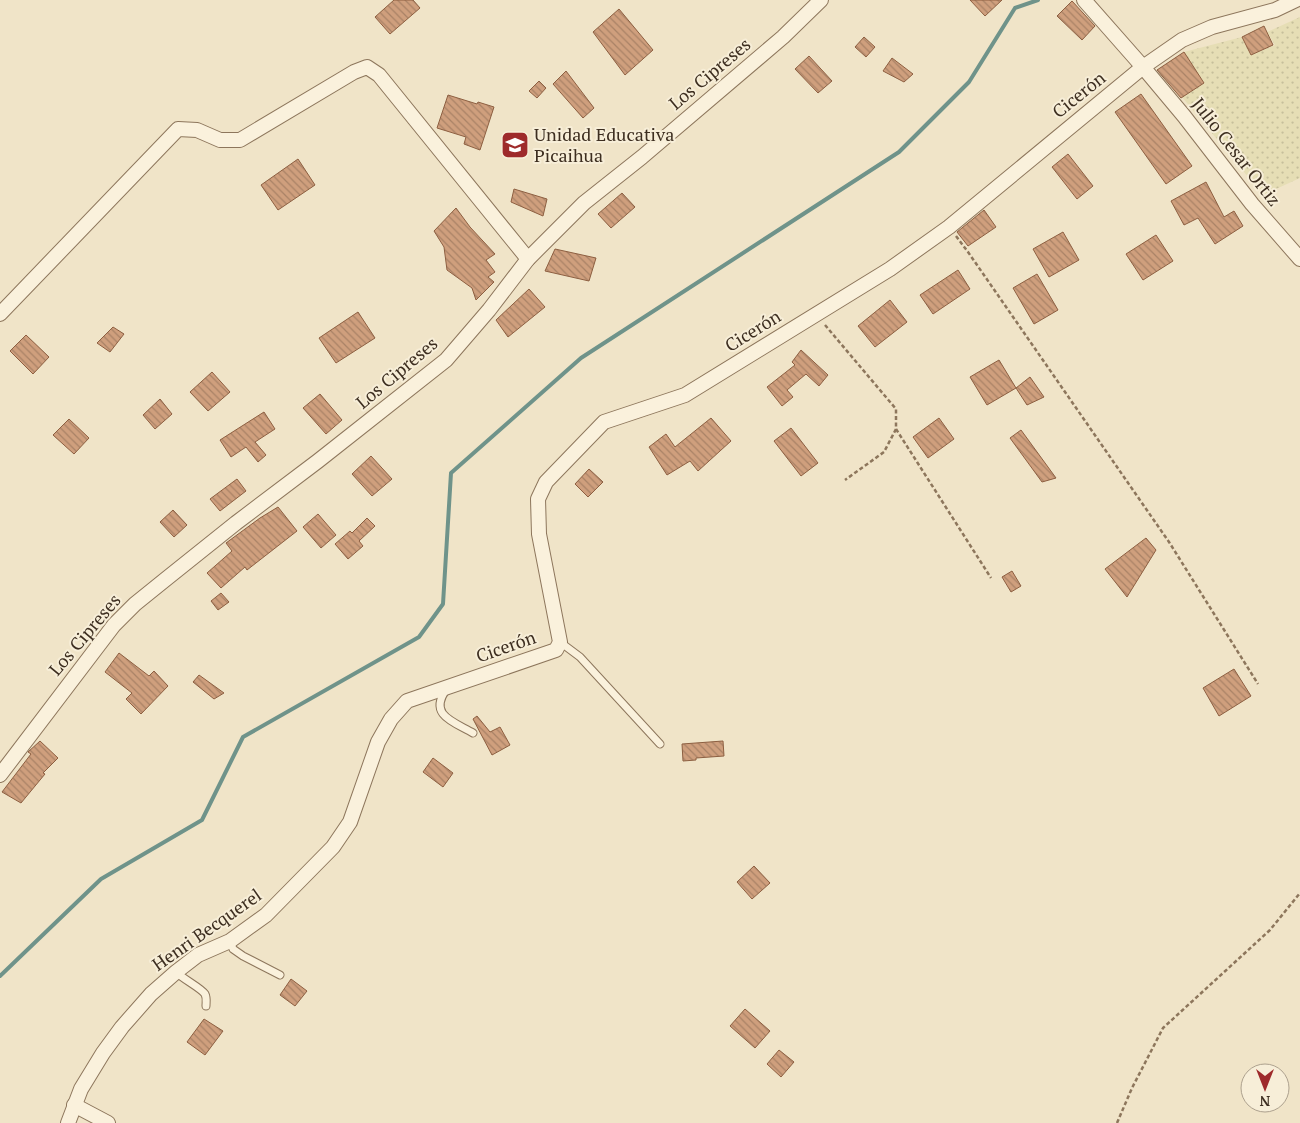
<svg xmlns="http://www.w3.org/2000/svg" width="1300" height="1123" font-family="'PT Serif',serif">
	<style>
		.farmland { fill: url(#farmland-dots) }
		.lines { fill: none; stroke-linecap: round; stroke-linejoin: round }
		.stream { stroke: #6f938a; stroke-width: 4 }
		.building { fill: url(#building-back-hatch); stroke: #8d5f41 }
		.service-casing { stroke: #8d765c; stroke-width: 9 }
		.minor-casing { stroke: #8d765c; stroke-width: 16 }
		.path { stroke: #8d765c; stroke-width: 2.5; stroke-dasharray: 4 2.5; stroke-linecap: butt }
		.service { stroke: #faf1dc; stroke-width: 7 }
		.minor { stroke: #faf1dc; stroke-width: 14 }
		.labels { text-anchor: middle; stroke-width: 4; stroke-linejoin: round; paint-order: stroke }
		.street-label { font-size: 18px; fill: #3d2e20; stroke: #f7eed8 }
		.poi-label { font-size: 18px; fill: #3d2e20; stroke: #f7eed8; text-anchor: start }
	</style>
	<defs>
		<pattern id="farmland-dots" width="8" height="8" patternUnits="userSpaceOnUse" patternTransform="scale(1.25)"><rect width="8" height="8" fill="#e6deb5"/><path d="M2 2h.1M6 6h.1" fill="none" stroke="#c6bf9b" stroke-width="1.8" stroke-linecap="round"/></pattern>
		<pattern id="building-back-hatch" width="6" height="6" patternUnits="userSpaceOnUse" patternTransform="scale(1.25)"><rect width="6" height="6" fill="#cf9f7d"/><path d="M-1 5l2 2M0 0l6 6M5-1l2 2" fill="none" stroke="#a98266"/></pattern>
	</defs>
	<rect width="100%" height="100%" fill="#f0e4c8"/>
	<path class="farmland" d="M 1300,17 L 1300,178 L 1263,195 L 1182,97 L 1204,83 L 1184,52 L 1242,37 L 1251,55 L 1275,45 L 1267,32 Z"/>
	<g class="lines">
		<path class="stream" d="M 0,976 L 101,879 L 202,820 L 243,737 L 419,637 L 443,604 L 451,473 L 581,358 L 899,152 L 969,82 L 1015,8 L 1038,0"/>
	</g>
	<g class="building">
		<path d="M 394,0 L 413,0 L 420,8 L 390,34 L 375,17 Z"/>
		<path d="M 970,0 L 1002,0 L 985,16 Z"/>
		<path d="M 1072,1 L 1095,26 L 1082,40 L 1057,16 Z"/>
		<path d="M 619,9 L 653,50 L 625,75 L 593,32 Z"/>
		<path d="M 1264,26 L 1273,45 L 1251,55 L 1242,37 Z"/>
		<path d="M 864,37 L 875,47 L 866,57 L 855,47 Z"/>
		<path d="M 1184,52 L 1204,83 L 1181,98 L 1157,70 Z"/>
		<path d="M 809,56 L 832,81 L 818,93 L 795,69 Z"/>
		<path d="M 892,58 L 913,74 L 904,82 L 883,71 Z"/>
		<path d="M 566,71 L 594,108 L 583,118 L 553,84 Z"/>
		<path d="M 539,81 L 546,88 L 537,98 L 529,91 Z"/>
		<path d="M 1141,94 L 1192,166 L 1166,184 L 1115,112 Z"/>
		<path d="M 448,95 L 477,104 L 478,102 L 494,107 L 480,150 L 464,144 L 466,137 L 437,128 Z"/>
		<path d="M 1068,154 L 1093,186 L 1077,199 L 1052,167 Z"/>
		<path d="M 298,159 L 315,185 L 278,210 L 261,185 Z"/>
		<path d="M 1206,182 L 1224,217 L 1234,211 L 1243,226 L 1215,244 L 1198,218 L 1184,225 L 1171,201 Z"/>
		<path d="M 514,189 L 547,199 L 543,216 L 511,202 Z"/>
		<path d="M 622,193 L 635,207 L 611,228 L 598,214 Z"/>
		<path d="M 456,208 L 470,227 L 495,254 L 486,260 L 495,272 L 488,277 L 494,282 L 476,300 L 472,288 L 447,270 L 444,247 L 434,231 Z"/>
		<path d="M 984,210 L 996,227 L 968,246 L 957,232 Z"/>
		<path d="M 1063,232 L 1079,260 L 1049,277 L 1033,249 Z"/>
		<path d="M 1156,235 L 1173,261 L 1143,280 L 1126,254 Z"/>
		<path d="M 555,249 L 596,258 L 589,281 L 545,271 Z"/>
		<path d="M 958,270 L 970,289 L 933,314 L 920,295 Z"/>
		<path d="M 1037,274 L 1058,310 L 1034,324 L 1013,288 Z"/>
		<path d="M 529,289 L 545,307 L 508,337 L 496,320 Z"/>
		<path d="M 890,300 L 907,322 L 875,347 L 858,326 Z"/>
		<path d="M 358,312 L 375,338 L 336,363 L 319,338 Z"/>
		<path d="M 113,327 L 124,334 L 110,352 L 97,343 Z"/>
		<path d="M 26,335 L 49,357 L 33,374 L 10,351 Z"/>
		<path d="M 801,350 L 828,375 L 819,386 L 806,374 L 787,390 L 793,397 L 782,406 L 767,387 L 795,365 L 792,362 Z"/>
		<path d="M 999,360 L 1016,388 L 987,405 L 970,377 Z"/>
		<path d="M 212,372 L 230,392 L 208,411 L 190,392 Z"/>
		<path d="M 1030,377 L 1044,397 L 1027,405 L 1016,388 Z"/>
		<path d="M 320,394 L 342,420 L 326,434 L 303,408 Z"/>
		<path d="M 160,399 L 172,414 L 155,429 L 143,415 Z"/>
		<path d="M 264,412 L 275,429 L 255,442 L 266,455 L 258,462 L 246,447 L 231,457 L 220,440 Z"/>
		<path d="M 711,418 L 731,441 L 698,471 L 690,461 L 667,475 L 649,447 L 666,434 L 675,447 Z"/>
		<path d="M 939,418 L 954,439 L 928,458 L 913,437 Z"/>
		<path d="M 69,419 L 89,438 L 74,454 L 53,435 Z"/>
		<path d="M 791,428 L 818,463 L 801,476 L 774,441 Z"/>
		<path d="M 1021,430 L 1056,478 L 1042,482 L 1010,438 Z"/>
		<path d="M 371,456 L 392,479 L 372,496 L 352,474 Z"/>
		<path d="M 589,469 L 603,482 L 588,497 L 575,484 Z"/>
		<path d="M 237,479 L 246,491 L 220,511 L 210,499 Z"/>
		<path d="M 278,507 L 297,531 L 247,570 L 245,567 L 221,588 L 207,573 L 232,551 L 226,543 L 260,518 Z"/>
		<path d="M 173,510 L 187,525 L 174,537 L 160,522 Z"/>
		<path d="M 318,514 L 336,535 L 321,548 L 303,527 Z"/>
		<path d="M 367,518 L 375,526 L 359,541 L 363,546 L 348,559 L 335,544 L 350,531 L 352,533 Z"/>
		<path d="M 1146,538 L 1156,550 L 1127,597 L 1105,569 Z"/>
		<path d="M 1012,571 L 1021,586 L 1011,592 L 1002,577 Z"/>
		<path d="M 221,593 L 229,602 L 218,610 L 211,601 Z"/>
		<path d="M 119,653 L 149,676 L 154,671 L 168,686 L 141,714 L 126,699 L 132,693 L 105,672 Z"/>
		<path d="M 1234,669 L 1251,696 L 1219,716 L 1203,688 Z"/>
		<path d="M 199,675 L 224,693 L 214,699 L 193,682 Z"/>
		<path d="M 477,716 L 490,732 L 500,727 L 510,745 L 492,755 L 473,719 Z"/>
		<path d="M 40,741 L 58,758 L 43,773 L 45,774 L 21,803 L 2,792 L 31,754 L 28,752 Z"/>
		<path d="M 723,741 L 724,756 L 696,758 L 696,760 L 683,761 L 682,744 Z"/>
		<path d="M 433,758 L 453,773 L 443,787 L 423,772 Z"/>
		<path d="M 754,866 L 770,883 L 752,899 L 737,882 Z"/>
		<path d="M 291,979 L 307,991 L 295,1006 L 280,995 Z"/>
		<path d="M 745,1009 L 770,1031 L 755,1048 L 730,1026 Z"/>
		<path d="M 204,1019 L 223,1031 L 205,1055 L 187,1042 Z"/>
		<path d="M 779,1050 L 794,1062 L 781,1077 L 767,1064 Z"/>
	</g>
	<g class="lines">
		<defs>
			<g id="service">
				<path d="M 560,642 L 580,657 L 660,744"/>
				<path d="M 446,690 C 428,715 454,722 473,733"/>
				<path d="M 230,941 L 233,949 L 243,956 L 280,975"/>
				<path d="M 176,972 C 183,979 201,988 205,994 C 207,998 206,1002 206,1006"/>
			</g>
			<g id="minor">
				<path d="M 1084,0 L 1143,67 L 1184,116 L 1252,204 L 1300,259"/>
				<path d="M 0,314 L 178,129 L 197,130 L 220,140 L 240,140 L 354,72 L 367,67 L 379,75 L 528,259"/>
				<path d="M 0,775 L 114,625 L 135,604 L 166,579 L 236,523 L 318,461 L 446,360 L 489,310 L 528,259 L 584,203 L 642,157 L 783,37 L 821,0"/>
				<path d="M 74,1105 L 108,1123"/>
				<path d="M 68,1123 L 81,1089 L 103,1053 L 122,1027 L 151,994 L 176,972 L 198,955 L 230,941 L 266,915 L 333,847 L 350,822 L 378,742 L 391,719 L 407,701 L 556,650 L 560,642 L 539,534 L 538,499 L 546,482 L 604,422 L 685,395 L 890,269 L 949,227 L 1143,67 L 1182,40 L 1212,27 L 1275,10 L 1296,0"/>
			</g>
		</defs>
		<use href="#service" class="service-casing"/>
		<use href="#minor" class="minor-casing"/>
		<g class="path">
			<path d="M 956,236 L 968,252 L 1169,542 L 1258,684"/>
			<path d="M 825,325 L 896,409 L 896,429 L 884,452 L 845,480"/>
			<path d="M 896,429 L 991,578"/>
			<path d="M 1117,1123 L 1132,1088 L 1163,1028 L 1270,930 L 1300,893"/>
		</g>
		<use href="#service" class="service"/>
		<use href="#minor" class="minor"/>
	</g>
	<defs>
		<symbol id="school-square" viewBox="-11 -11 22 22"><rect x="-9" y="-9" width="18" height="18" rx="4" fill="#9e2a2b" stroke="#f7eed8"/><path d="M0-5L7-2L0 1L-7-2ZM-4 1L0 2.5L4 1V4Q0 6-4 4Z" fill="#fff"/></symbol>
	</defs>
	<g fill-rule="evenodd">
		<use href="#school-square" x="499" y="129" width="32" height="32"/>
	</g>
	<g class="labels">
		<g class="street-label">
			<text transform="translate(710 74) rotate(-40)" y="6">Los Cipreses</text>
			<text transform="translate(1079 95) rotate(-39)" y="6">Cicerón</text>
			<text transform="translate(1236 152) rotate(52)" y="6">Julio Cesar Ortiz</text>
			<text transform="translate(753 331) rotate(-32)" y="6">Cicerón</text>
			<text transform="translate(397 373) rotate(-40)" y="6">Los Cipreses</text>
			<text transform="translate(85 635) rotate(-50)" y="6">Los Cipreses</text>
			<text transform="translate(506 647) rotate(-19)" y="6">Cicerón</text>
			<text transform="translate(207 930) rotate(-35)" y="6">Henri Becquerel</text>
		</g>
		<g class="poi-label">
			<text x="534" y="141">Unidad Educativa<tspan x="534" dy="21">Picaihua</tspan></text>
		</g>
	</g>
	<g transform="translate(1265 1088) rotate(180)"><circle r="24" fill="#f7eed8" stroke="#ada18e"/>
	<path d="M0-4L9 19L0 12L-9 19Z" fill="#9e2a2b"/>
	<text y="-8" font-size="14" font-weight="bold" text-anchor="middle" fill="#3d2e20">N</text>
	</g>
</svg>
